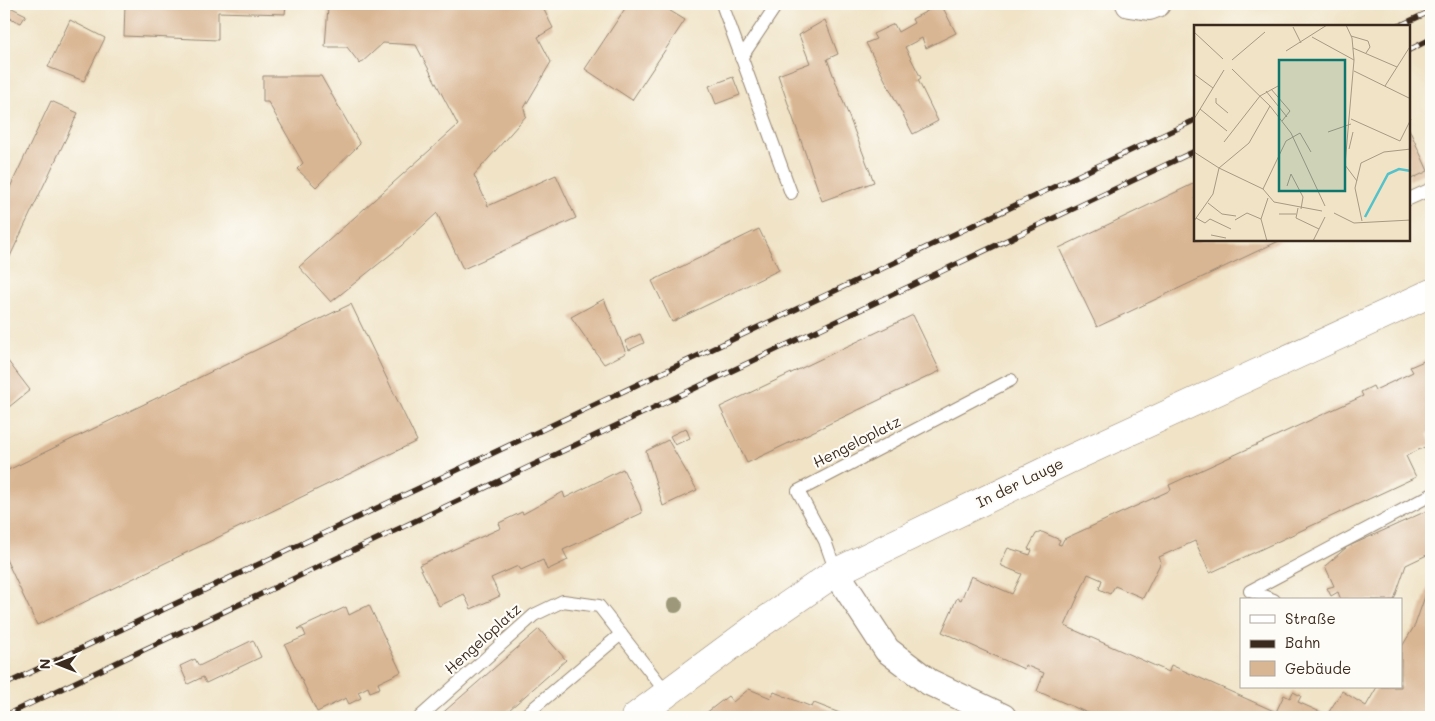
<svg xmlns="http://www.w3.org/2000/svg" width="1435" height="721" font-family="Mali,sans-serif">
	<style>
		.building { fill: #d9b693 }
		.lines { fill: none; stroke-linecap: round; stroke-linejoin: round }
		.service-casing { stroke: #968672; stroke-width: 14 }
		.minor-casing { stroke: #968672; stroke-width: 28 }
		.tertiary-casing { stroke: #968672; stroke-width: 29 }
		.service { stroke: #fff; stroke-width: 12 }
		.minor { stroke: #fff; stroke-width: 26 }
		.tertiary { stroke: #fff; stroke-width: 28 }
		.rail-casing { stroke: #3b2a1e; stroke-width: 5.5 }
		.rail { stroke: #fdfcf7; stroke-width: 4; stroke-dasharray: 11; stroke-linecap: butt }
		.tree { fill: #9d9879 }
		.labels { text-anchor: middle; stroke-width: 4.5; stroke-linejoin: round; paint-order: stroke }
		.street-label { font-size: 15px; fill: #3b2a1e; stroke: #fdfcf7 }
		.inset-river { fill: none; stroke: #54c2ca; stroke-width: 2.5 }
		.inset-road { fill: none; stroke: #a89983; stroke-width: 1 }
		.view { fill: #0f766e; fill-opacity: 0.15; stroke: #0f766e; stroke-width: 2.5 }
		.inset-edge { fill: none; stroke: #3b2a1e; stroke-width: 2.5 }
	</style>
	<rect width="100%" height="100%" fill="#fdfcf7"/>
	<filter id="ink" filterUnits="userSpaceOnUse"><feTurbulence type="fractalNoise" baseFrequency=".02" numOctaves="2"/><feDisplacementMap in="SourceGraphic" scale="10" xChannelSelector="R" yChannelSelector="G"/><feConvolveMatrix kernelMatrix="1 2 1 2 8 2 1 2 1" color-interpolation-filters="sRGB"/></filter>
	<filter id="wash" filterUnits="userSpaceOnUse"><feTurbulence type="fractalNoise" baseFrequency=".0096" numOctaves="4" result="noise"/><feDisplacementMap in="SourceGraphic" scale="20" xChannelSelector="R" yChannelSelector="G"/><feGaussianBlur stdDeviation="1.12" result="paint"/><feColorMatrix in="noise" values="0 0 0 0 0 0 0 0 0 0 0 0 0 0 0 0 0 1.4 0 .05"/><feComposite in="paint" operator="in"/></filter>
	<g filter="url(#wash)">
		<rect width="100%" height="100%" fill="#f0e3c6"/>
		<g id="blocks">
			<g class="building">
				<path d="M 4,4 L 26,15 L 21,23 L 4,15 Z"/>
				<path d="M 125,4 L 286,4 L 285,14 L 218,12 L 218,40 L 124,36 Z"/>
				<path d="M 291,4 L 541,4 L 553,28 L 538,37 L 551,62 L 524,108 L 526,116 L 474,175 L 488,206 L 556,175 L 576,218 L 463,269 L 437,213 L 401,246 L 331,302 L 299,267 L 458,125 L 416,45 L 383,43 L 360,64 L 347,47 L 325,47 L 328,7 Z"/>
				<path d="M 628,4 L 659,4 L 685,20 L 632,100 L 585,69 Z"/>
				<path d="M 941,4 L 956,33 L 926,48 L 922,38 L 905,47 L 921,78 L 918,80 L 938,121 L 913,134 L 866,43 L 876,39 L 873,34 L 894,24 L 898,32 L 914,23 L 912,19 Z"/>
				<path d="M 70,20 L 105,38 L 84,81 L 48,67 Z"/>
				<path d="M 825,20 L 838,54 L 827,59 L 874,182 L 822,201 L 778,75 L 810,63 L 799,35 Z"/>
				<path d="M 263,76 L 321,76 L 360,144 L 316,187 L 297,169 L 303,163 L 268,102 L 263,102 Z"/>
				<path d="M 733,77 L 740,95 L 716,104 L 709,86 Z"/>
				<path d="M 51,101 L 78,113 L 4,269 L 4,200 Z"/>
				<path d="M 1409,129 L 1428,171 L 1409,180 Z"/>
				<path d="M 1195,183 L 1195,240 L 1281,240 L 1097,327 L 1059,248 Z"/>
				<path d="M 759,229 L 779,270 L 672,322 L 652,281 Z"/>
				<path d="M 604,299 L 626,353 L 604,364 L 571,317 Z"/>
				<path d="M 351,304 L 417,441 L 37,625 L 4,555 L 4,472 Z"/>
				<path d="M 913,315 L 940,371 L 747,463 L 720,407 Z"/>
				<path d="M 640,334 L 644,343 L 629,350 L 625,341 Z"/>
				<path d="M 4,356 L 30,390 L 4,411 Z"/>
				<path d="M 1431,358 L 1431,432 L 1427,434 L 1431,444 L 1406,456 L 1416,477 L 1210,573 L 1195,541 L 1159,557 L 1161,562 L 1143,598 L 1115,586 L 1110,594 L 1099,589 L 1102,580 L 1088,574 L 1065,626 L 1169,672 L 1171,665 L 1276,712 L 1284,695 L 1290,698 L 1293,692 L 1301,696 L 1298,702 L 1327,715 L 1342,691 L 1366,706 L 1377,687 L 1401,687 L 1401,648 L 1415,625 L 1431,579 L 1431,717 L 1097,717 L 1037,691 L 1044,673 L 1025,665 L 1024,669 L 942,632 L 957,598 L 961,600 L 971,576 L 1012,594 L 1022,574 L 1002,566 L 1001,562 L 1008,548 L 1030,555 L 1032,550 L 1028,549 L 1036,534 L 1042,532 L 1060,540 L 1058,544 L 1061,545 L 1064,539 L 1171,490 L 1169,485 L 1363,396 L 1361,392 L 1373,386 L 1375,390 L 1413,372 L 1410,367 Z"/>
				<path d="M 686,428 L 690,438 L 675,445 L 670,436 Z"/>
				<path d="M 668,440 L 697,490 L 663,506 L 646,451 Z"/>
				<path d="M 623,469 L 640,505 L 642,513 L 563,550 L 568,560 L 547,570 L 543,560 L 521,570 L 518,566 L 491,578 L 500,596 L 471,609 L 464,594 L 439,606 L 419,565 L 501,528 L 499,523 L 522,512 L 523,514 L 563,492 L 565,498 Z"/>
				<path d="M 1431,509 L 1431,553 L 1406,565 L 1394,600 L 1341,600 L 1338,592 L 1331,596 L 1327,588 L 1334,586 L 1325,566 L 1347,547 Z"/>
				<path d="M 369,605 L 401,672 L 378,683 L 380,688 L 370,692 L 368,687 L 358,692 L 361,698 L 349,704 L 346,698 L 317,712 L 285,645 L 306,636 L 303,629 L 298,629 L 346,607 L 349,615 Z"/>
				<path d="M 539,629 L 566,660 L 501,717 L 438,717 Z"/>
				<path d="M 253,640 L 261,657 L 206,683 L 203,677 L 188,684 L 180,666 L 195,659 L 199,666 Z"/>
				<path d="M 749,689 L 771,698 L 774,692 L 812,707 L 814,703 L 850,717 L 701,717 L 728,696 L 733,702 Z"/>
			</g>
		</g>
	</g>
	<g filter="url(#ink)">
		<use href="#blocks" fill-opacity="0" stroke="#968672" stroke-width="1"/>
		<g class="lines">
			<defs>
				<g id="service">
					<path d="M 722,4 L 791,193"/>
					<path d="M 741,58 L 777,4"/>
					<path d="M 1409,199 L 1431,189"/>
					<path d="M 836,572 L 825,541 L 798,491 L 1011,380"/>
					<path d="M 1274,600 L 1250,591 L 1431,495"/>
					<path d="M 420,717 L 534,615 L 563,601 L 599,606 L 666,692"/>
					<path d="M 523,717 L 621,634"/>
				</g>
				<g id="minor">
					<path d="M 1129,4 L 1149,7 L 1157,4"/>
					<path d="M 836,572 L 887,650 L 929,682 L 1003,717"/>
				</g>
				<path id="tertiary" d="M 635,717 L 759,625 L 836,572 L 1070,459 L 1431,293"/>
			</defs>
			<use href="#service" class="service-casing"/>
			<use href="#minor" class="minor-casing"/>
			<use href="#tertiary" class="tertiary-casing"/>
			<use href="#service" class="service"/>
			<use href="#minor" class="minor"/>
			<use href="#tertiary" class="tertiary"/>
			<defs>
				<g id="rail">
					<path d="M 1399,26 L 1431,11"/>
					<path d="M 1409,50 L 1431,39"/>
					<path d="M 4,685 L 1195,120"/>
					<path d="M 4,716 L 1195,151"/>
				</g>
			</defs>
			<use href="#rail" class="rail-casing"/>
			<use href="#rail" class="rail"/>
		</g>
		<circle class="tree" cx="675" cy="605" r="8"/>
	</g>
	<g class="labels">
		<g class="street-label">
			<text transform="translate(857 442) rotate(-27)" y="5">Hengeloplatz</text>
			<text transform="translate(1020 483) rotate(-26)" y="5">In der Lauge</text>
			<text transform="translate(483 639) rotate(-42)" y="5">Hengeloplatz</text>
		</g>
	</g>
	<g transform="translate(1194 25)">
		<rect width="216" height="216" fill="#f0e3c6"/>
		<path class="inset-river" d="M 171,192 L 194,149 L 205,144 L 217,146"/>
		<path class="inset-road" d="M 152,0 L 158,13 L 160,35 L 151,140 L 163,156M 99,2 L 107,18M 0,7 L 29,34M 157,11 L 174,16 L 176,22 L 172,28M 118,12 L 160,35M 159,23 L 203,42M 92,26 L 133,0M 38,35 L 71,7M 38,44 L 76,81 L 97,108 L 131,181M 160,46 L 217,74M 0,49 L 19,63M 191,61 L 217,20M 77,64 L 96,86 L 88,96M 72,66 L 93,92M 22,73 L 22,78 L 34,88M 6,84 L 33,106M 0,94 L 30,45M 157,94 L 206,116 L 217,94M 134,107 L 157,99M 30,117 L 66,71 L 84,61M 155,124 L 159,107M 0,127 L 25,143 L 69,164M 93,161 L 97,149 L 109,172 L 107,184M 69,164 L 92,116 L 106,108 L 117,127M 69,164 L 80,177 L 128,186M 14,178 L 28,189 L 42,191M 104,183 L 102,193 L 125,204M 140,188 L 160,198 L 217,195M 85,189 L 102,189M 2,193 L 11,198 L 16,194 L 37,204M 41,195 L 53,188 L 67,194M 0,196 L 19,169 L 25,143 L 55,118 L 76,81M 168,196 L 161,163 L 167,138 L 190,127 L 217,124M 17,210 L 32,213M 73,216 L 67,194 L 74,173M 119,216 L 131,192"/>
		<path class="view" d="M 85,35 L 151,35 L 151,166 L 85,166 Z"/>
		<rect width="216" height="216" class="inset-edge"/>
	</g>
	<rect width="1435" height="721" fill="none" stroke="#fdfcf7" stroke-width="20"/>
	<rect x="1240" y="598" width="162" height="90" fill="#fdfcf7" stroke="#afa8a0"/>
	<rect x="1250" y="615" width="25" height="8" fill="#ffffff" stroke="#afa8a0"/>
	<text x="1285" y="624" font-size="15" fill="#3b2a1e">Straße</text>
	<rect x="1250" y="640" width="25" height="8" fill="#3b2a1e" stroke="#afa8a0"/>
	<text x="1285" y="648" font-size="15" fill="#3b2a1e">Bahn</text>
	<rect x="1250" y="661" width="25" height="15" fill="#d9b693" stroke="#afa8a0"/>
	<text x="1285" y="674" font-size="15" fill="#3b2a1e">Gebäude</text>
	<g transform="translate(58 664) rotate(270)" stroke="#fdfcf7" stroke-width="4" paint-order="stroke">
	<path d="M0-4L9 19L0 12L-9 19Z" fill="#3b2a1e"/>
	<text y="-8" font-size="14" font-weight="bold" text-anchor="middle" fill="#3b2a1e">N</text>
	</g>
</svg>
